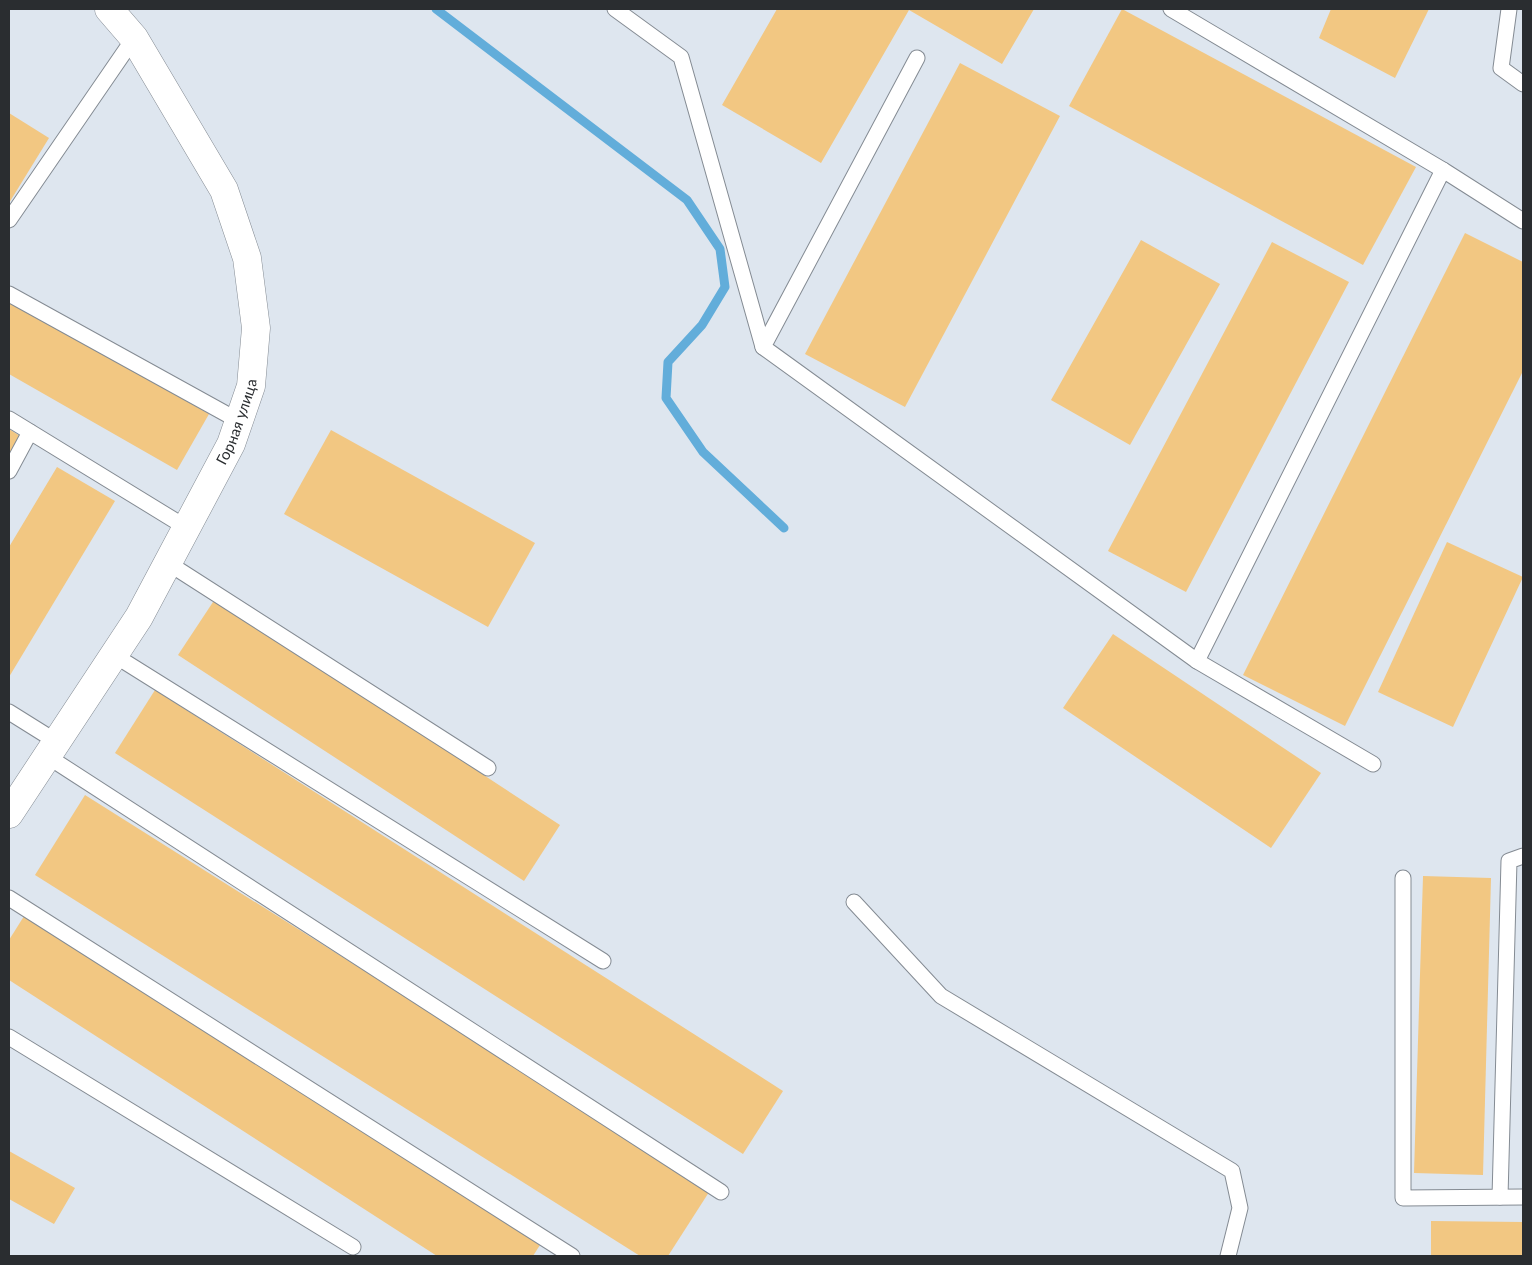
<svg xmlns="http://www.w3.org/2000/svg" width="1532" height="1265" font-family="Lato,sans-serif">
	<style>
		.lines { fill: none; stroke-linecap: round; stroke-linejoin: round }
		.stream { stroke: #62adda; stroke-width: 9 }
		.building { fill: #f2c782 }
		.lane-casing { stroke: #848b93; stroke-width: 17 }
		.secondary-casing { stroke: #848b93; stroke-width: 29 }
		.lane { stroke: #fff; stroke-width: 15 }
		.secondary { stroke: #fff; stroke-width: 28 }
		.labels { text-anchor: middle; stroke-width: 4.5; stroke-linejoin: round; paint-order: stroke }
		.street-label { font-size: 15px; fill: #2a2d30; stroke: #fff }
	</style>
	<rect width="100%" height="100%" fill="#dee6ef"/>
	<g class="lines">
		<path class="stream" d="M 436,9 L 687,200 L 720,249 L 725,287 L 702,325 L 668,362 L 666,398 L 703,452 L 784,528"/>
	</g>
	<g class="building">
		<path d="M 777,9 L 1034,9 L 1002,64 L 909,10 L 821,163 L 722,105 Z"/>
		<path d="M 1122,9 L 1416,167 L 1363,265 L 1069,106 Z"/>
		<path d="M 1331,9 L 1429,9 L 1395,78 L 1319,38 Z"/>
		<path d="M 960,63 L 1060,116 L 905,407 L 805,354 Z"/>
		<path d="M 9,113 L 49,138 L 9,203 Z"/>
		<path d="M 1465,233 L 1523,262 L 1523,371 L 1345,726 L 1243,675 Z"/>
		<path d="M 1141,240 L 1220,284 L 1130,445 L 1051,400 Z"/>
		<path d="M 1272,242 L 1349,282 L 1186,592 L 1108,551 Z"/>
		<path d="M 9,299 L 209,414 L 177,470 L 9,374 Z"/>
		<path d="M 9,429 L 20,436 L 9,456 Z"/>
		<path d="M 331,430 L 535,543 L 488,627 L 284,514 Z"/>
		<path d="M 57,467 L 115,501 L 9,677 L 9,547 Z"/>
		<path d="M 1447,542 L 1523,577 L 1453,727 L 1378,692 Z"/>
		<path d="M 215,599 L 560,825 L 524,881 L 178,655 Z"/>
		<path d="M 1113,634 L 1321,773 L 1271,848 L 1063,708 Z"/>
		<path d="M 155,690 L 783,1091 L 743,1154 L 115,753 Z"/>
		<path d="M 85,795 L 711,1189 L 668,1256 L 640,1256 L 35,875 Z"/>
		<path d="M 1423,876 L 1491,878 L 1483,1175 L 1414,1173 Z"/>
		<path d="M 26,913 L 540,1245 L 533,1256 L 437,1256 L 9,980 L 9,940 Z"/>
		<path d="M 9,1151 L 75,1188 L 54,1224 L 9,1199 Z"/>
		<path d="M 1431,1221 L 1523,1222 L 1523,1256 L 1431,1256 Z"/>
	</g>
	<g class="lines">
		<defs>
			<g id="lane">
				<path d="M 615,9 L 681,57 L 763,347"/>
				<path d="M 1171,9 L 1443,170"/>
				<path d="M 1509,9 L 1501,68 L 1523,84"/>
				<path d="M 917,58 L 763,347 L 1197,661"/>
				<path d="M 9,220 L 134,38"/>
				<path d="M 9,294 L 239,421"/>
				<path d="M 9,419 L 187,528"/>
				<path d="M 9,471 L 30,432"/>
				<path d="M 168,563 L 488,768"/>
				<path d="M 114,655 L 603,961"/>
				<path d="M 9,712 L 57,742"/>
				<path d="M 47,756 L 721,1192"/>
				<path d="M 1373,764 L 1197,661 L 1443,170 L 1523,221"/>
				<path d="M 1403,878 L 1403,1198 L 1523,1197"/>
				<path d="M 9,898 L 572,1256"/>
				<path d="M 854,902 L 941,996 L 1232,1171 L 1240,1208 L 1228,1256"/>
				<path d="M 9,1037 L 353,1247"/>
				<path d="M 1500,1197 L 1509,861 L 1523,856"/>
			</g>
			<g id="secondary">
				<path id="s1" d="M 9,814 L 139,617 L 231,444 L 251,386 L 256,328 L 247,258 L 224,190 L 134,38 L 109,9"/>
			</g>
		</defs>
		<use href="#lane" class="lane-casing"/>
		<use href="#secondary" class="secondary-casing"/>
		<use href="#lane" class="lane"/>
		<use href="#secondary" class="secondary"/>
	</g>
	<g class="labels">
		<g class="street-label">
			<text dy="5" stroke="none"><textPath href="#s1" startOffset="455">Горная улица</textPath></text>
		</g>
	</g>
	<rect width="1532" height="1265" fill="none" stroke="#2a2d30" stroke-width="20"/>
</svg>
